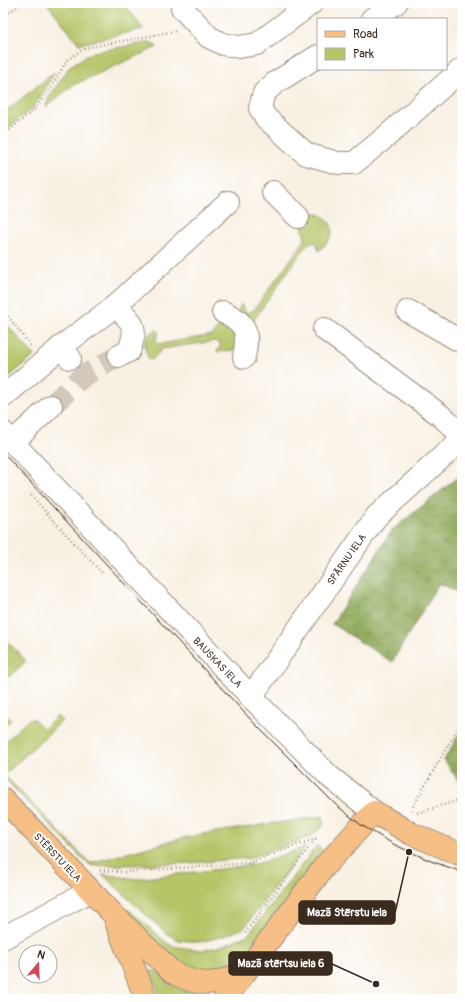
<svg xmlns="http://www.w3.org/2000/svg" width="465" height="1002" font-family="Pangolin,sans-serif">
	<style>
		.green { fill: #b5c568; stroke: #787843 }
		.forest { fill: url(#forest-crowns); stroke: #666a3d }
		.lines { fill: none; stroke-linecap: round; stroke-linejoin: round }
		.minor-tunnel { stroke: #d2c8bb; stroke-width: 22; stroke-dasharray: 22 11; stroke-linecap: butt }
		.minor-casing { stroke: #9a8d80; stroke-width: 24 }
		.major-casing { stroke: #9a8d80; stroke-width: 24 }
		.path { stroke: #9a8d80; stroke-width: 2.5; stroke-dasharray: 1 3; stroke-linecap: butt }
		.minor { stroke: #fff; stroke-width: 22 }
		.major { stroke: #f5bf86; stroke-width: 22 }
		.tram { stroke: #3b2a1e; stroke-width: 1 }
		.labels { text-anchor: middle; stroke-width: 4; stroke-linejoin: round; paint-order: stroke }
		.street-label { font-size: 10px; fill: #3b2a1e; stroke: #fff }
		.leader { fill: none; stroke: #3b2a1e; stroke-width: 1.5 }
		.callout-dot { fill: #3b2a1e; stroke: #fff; stroke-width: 1.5 }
		.callout { fill: #3b2a1e; stroke: #3b2a1e; stroke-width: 1.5 }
		.callout-label { font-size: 11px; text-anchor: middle; font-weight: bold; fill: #fff }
	</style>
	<defs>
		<pattern id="forest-crowns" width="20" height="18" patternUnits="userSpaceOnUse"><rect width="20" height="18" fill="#90aa5c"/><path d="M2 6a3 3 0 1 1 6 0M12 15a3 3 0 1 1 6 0" fill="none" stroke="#778b4b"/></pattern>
	</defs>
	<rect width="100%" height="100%" fill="#fff"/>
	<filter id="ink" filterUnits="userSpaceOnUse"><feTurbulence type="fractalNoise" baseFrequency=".025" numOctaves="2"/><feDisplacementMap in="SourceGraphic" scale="8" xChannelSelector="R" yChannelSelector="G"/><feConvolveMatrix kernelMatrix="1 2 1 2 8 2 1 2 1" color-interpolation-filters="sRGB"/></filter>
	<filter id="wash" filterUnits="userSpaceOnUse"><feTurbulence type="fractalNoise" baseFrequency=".012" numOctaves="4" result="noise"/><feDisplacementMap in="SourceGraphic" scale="16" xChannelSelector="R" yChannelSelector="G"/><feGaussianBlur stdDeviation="0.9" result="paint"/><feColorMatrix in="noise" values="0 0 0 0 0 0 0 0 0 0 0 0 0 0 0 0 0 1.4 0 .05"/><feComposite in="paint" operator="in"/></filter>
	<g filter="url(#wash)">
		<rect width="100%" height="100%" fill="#f8f0e2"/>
		<g class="green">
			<path d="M 47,3 L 124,3 L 143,29 L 79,44 Z"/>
			<path d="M 151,42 L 157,47 L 73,85 L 46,107 L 48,99 L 70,66 L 93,52 Z"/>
			<path d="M 55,72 L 34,107 L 3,132 L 3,113 Z"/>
			<path d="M 315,213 C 325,215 335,224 331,236 C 329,241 323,247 319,251 L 316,242 L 308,243 L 250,325 L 238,312 L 241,304 L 246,313 L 253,311 L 305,240 L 301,220 L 309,214 Z"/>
			<path d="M 3,320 L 33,354 L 33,357 L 3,382 Z"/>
			<path d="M 223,320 L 236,327 L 235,350 L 217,352 L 221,344 L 215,341 L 162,349 L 152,360 L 149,359 C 143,346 142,337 156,330 L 159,332 L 155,341 L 161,344 L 213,335 Z"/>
			<path d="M 5,639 L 26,661 L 9,677 L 3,671 L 3,640 Z"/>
			<path d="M 3,712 L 11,720 L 3,727 Z"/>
			<path d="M 57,716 L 62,721 L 4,775 L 90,863 L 183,838 L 203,834 L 323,816 L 323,826 L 310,837 L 250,858 L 190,863 L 93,866 L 87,863 L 3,777 L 3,744 L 29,719 L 34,719 L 44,729 Z"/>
			<path d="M 317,845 L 323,851 L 243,957 C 226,970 202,975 182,965 C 165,955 141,927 126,912 L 129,910 L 168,944 L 177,947 L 202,950 L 218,947 L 248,935 Z"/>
			<path d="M 305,847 L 244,928 L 224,936 L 200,942 L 178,940 L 166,933 L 102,874 L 136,879 L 229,868 L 260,863 Z"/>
			<path d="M 152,970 L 160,973 L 182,990 L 210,995 L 212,999 L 161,999 L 151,974 Z"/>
		</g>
		<g class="forest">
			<path d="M 462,474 L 462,594 L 439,583 L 392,662 L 332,624 L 392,530 Z"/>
			<path d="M 462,729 L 462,786 L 444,760 Z"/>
		</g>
	</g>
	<g filter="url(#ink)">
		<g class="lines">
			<path class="minor-tunnel" d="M 51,406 L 83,376 L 119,356"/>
			<defs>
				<g id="minor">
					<path d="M 182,8 L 209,37 L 223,44 L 239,47 L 257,44 L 312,3"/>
					<path d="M 372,19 L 396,3"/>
					<path d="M 318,56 L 275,83 L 264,93 L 260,108 L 266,118 L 306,154 L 338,163 L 354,163 L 388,135 L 462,69"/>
					<path d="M 273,192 L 298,217"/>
					<path d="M 115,306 C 134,323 138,326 129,351 L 119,356"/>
					<path d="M 408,311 L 462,342"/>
					<path d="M 223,312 C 247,323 249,332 244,357"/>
					<path d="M 324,329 L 440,415 L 462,435"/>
					<path d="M 61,347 L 115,306 L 228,202"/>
					<path d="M 3,397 L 61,347 L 70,358"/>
					<path d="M 3,432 L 251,697 L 330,777 L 374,812"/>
					<path d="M 13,442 L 51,406"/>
					<path d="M 251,697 L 376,517 L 462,439"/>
					<path d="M 3,938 L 90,891"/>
				</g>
				<g id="major">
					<path d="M 3,799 L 114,915 L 172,972 C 201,988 216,985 245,972"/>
					<path d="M 116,922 L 146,999"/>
					<path d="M 225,999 L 324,867 L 374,812 L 412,834 L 462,855"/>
				</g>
			</defs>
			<use href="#minor" class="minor-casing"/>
			<use href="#major" class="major-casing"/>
			<g class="path">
				<path d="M 3,17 L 22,3"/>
				<path d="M 3,135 L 35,109 L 52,86 L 67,60 L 85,48 L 176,31"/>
				<path d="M 3,310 L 31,346"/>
				<path d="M 31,495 L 52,519 L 102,573"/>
				<path d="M 411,810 L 462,721"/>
				<path d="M 417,813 L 462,799"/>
				<path d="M 100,870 L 124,872 L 248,863 L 317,838"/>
				<path d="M 245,933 L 316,838"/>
			</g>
			<use href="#minor" class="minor"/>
			<use href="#major" class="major"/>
			<path class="tram" d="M 3,453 L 254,723 L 335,804 L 361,825 L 395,845 L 431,861 L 462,872"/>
		</g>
	</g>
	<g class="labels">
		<g class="street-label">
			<text transform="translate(346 559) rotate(-55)" y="4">SPĀRNU IELA</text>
			<text transform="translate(218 662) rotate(46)" y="4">BAUSKAS IELA</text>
			<text transform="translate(58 857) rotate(46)" y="4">STĒRSTU IELA</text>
		</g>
	</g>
	<path class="leader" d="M409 852L395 913M376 984L332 964"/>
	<g class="callout-dot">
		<circle cx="409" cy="852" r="4"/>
		<circle cx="376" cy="984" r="4"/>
	</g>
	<g class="callout">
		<rect x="299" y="901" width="96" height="23" rx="4"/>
		<rect x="229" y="952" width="103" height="23" rx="4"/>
	</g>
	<g class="callout-label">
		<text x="347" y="916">Mazā Stērstu iela</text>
		<text x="281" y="967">Mazā stērtsu iela 6</text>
	</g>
	<rect width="465" height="1002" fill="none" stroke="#fff" stroke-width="16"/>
	<rect x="317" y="18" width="130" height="52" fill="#ffffff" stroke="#b1aaa5"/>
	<rect x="325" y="31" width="20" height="6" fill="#f5bf86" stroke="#b1aaa5"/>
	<text x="353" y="38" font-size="12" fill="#3b2a1e">Road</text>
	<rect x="325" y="48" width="20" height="12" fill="#b5c568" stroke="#b1aaa5"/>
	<text x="353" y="58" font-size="12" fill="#3b2a1e">Park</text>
	<g transform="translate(38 964) rotate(19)"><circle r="19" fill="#ffffff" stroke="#b1aaa5"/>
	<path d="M0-3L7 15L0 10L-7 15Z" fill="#d1495b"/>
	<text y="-6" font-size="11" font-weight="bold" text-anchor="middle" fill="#3b2a1e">N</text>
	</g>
</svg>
